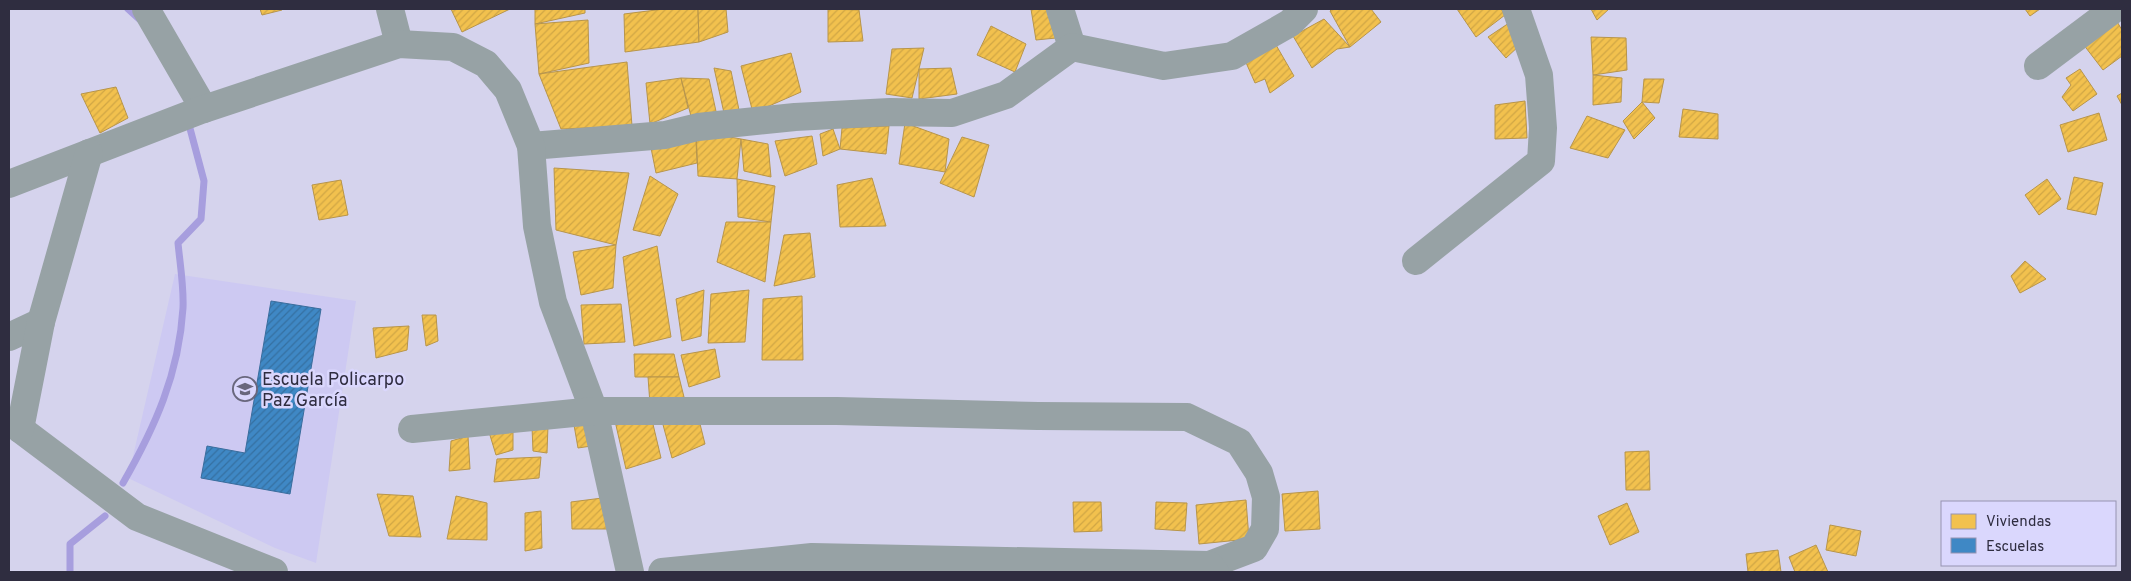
<svg xmlns="http://www.w3.org/2000/svg" width="2131" height="581" font-family="Overpass,sans-serif">
	<style>
		.built { fill: #cdc9f2 }
		.homes { fill: url(#homes-hatch); stroke: #b8954a }
		.schools { fill: url(#schools-hatch); stroke: #3a6d9d }
		.lines { fill: none; stroke-linecap: round; stroke-linejoin: round }
		.stream { stroke: #a79ede; stroke-width: 7 }
		.minor { stroke: #97a2a5; stroke-width: 28 }
		.labels { text-anchor: middle; stroke-width: 5; stroke-linejoin: round; paint-order: stroke }
		.poi-label { font-size: 18px; fill: #2f2d40; stroke: #dad7fd; text-anchor: start }
	</style>
	<defs>
		<pattern id="homes-hatch" width="6" height="6" patternUnits="userSpaceOnUse" patternTransform="scale(1.25)"><rect width="6" height="6" fill="#f2c14e"/><path d="M-1 1l2-2M0 6l6-6M5 7l2-2" fill="none" stroke="#d0a645"/></pattern>
		<pattern id="schools-hatch" width="6" height="6" patternUnits="userSpaceOnUse" patternTransform="scale(1.25)"><rect width="6" height="6" fill="#3f88c5"/><path d="M-1 1l2-2M0 6l6-6M5 7l2-2" fill="none" stroke="#3570a1"/></pattern>
	</defs>
	<rect width="100%" height="100%" fill="#d5d3ed"/>
	<path class="built" d="M 175,274 L 356,301 L 316,563 L 275,548 L 128,478 Z"/>
	<g class="homes">
		<path d="M 260,9 L 281,9 L 282,10 L 262,15 Z"/>
		<path d="M 451,9 L 510,9 L 462,32 Z"/>
		<path d="M 535,9 L 585,9 L 585,13 L 535,24 Z"/>
		<path d="M 664,9 L 698,9 L 699,42 L 625,52 L 624,14 Z"/>
		<path d="M 698,9 L 726,9 L 728,32 L 699,42 Z"/>
		<path d="M 828,9 L 859,10 L 863,41 L 828,42 Z"/>
		<path d="M 1031,9 L 1052,9 L 1056,38 L 1036,40 Z"/>
		<path d="M 1332,9 L 1371,9 L 1381,22 L 1350,47 L 1330,11 Z"/>
		<path d="M 1457,9 L 1501,9 L 1505,15 L 1476,37 Z"/>
		<path d="M 1591,9 L 1609,9 L 1597,20 Z"/>
		<path d="M 2025,9 L 2040,9 L 2030,16 Z"/>
		<path d="M 1324,19 L 1350,47 L 1337,49 L 1312,68 L 1293,36 Z"/>
		<path d="M 588,20 L 589,63 L 539,74 L 535,24 Z"/>
		<path d="M 2116,20 L 2122,30 L 2122,56 L 2103,70 L 2083,44 Z"/>
		<path d="M 1512,21 L 1520,45 L 1506,58 L 1488,37 Z"/>
		<path d="M 991,26 L 1026,44 L 1015,72 L 977,55 Z"/>
		<path d="M 1591,37 L 1626,38 L 1627,70 L 1593,75 Z"/>
		<path d="M 1276,45 L 1294,76 L 1270,93 L 1265,79 L 1255,83 L 1244,58 Z"/>
		<path d="M 924,48 L 912,98 L 886,94 L 892,49 Z"/>
		<path d="M 791,53 L 801,92 L 753,113 L 741,66 Z"/>
		<path d="M 627,62 L 632,126 L 561,129 L 539,74 Z"/>
		<path d="M 714,68 L 731,71 L 739,110 L 724,113 Z"/>
		<path d="M 951,68 L 957,94 L 919,99 L 919,69 Z"/>
		<path d="M 2080,69 L 2097,94 L 2073,111 L 2062,97 L 2071,85 L 2066,78 Z"/>
		<path d="M 1593,75 L 1622,78 L 1621,102 L 1593,105 Z"/>
		<path d="M 681,78 L 688,108 L 650,124 L 646,83 Z"/>
		<path d="M 681,78 L 709,79 L 717,116 L 692,120 Z"/>
		<path d="M 1644,79 L 1664,79 L 1659,103 L 1642,102 Z"/>
		<path d="M 116,87 L 128,118 L 100,133 L 81,94 Z"/>
		<path d="M 2122,93 L 2122,105 L 2117,96 Z"/>
		<path d="M 1525,101 L 1527,138 L 1495,139 L 1495,105 Z"/>
		<path d="M 1642,102 L 1655,118 L 1634,139 L 1623,121 Z"/>
		<path d="M 1683,109 L 1718,114 L 1718,139 L 1679,137 Z"/>
		<path d="M 2099,113 L 2107,140 L 2068,152 L 2060,125 Z"/>
		<path d="M 1587,116 L 1625,130 L 1608,158 L 1570,148 Z"/>
		<path d="M 905,123 L 949,139 L 945,172 L 899,164 Z"/>
		<path d="M 889,126 L 886,154 L 840,149 L 842,128 Z"/>
		<path d="M 833,129 L 840,149 L 823,156 L 820,134 Z"/>
		<path d="M 696,131 L 741,139 L 737,179 L 698,176 Z"/>
		<path d="M 812,136 L 817,164 L 785,176 L 775,141 Z"/>
		<path d="M 962,137 L 989,145 L 974,197 L 940,183 Z"/>
		<path d="M 741,139 L 768,144 L 771,177 L 744,171 Z"/>
		<path d="M 696,140 L 697,163 L 656,173 L 651,148 Z"/>
		<path d="M 554,168 L 629,173 L 616,245 L 556,230 Z"/>
		<path d="M 650,176 L 678,194 L 660,236 L 633,230 Z"/>
		<path d="M 2074,177 L 2103,183 L 2096,215 L 2067,209 Z"/>
		<path d="M 872,178 L 886,226 L 840,227 L 837,185 Z"/>
		<path d="M 737,179 L 775,186 L 771,222 L 738,217 Z"/>
		<path d="M 2047,179 L 2061,199 L 2039,215 L 2025,195 Z"/>
		<path d="M 341,180 L 348,215 L 319,220 L 312,185 Z"/>
		<path d="M 726,222 L 771,222 L 765,282 L 717,262 Z"/>
		<path d="M 810,233 L 815,277 L 774,286 L 784,235 Z"/>
		<path d="M 616,245 L 613,288 L 581,295 L 573,252 Z"/>
		<path d="M 657,246 L 671,337 L 634,346 L 623,257 Z"/>
		<path d="M 2025,261 L 2046,279 L 2020,293 L 2011,276 Z"/>
		<path d="M 704,290 L 701,336 L 682,341 L 676,299 Z"/>
		<path d="M 749,290 L 745,342 L 708,343 L 711,294 Z"/>
		<path d="M 802,296 L 803,360 L 762,360 L 763,299 Z"/>
		<path d="M 621,304 L 625,342 L 584,344 L 581,305 Z"/>
		<path d="M 422,315 L 436,315 L 438,341 L 426,346 Z"/>
		<path d="M 409,326 L 407,350 L 376,358 L 373,328 Z"/>
		<path d="M 715,349 L 720,377 L 689,387 L 681,355 Z"/>
		<path d="M 634,354 L 674,354 L 679,377 L 635,377 Z"/>
		<path d="M 648,377 L 679,377 L 685,401 L 650,404 Z"/>
		<path d="M 652,420 L 661,458 L 626,469 L 615,421 Z"/>
		<path d="M 699,420 L 705,444 L 672,458 L 662,421 Z"/>
		<path d="M 591,424 L 598,445 L 578,448 L 574,425 Z"/>
		<path d="M 548,425 L 547,453 L 533,451 L 532,427 Z"/>
		<path d="M 513,430 L 513,450 L 496,455 L 489,432 Z"/>
		<path d="M 468,436 L 470,469 L 449,471 L 451,441 Z"/>
		<path d="M 1649,451 L 1650,490 L 1626,490 L 1625,452 Z"/>
		<path d="M 541,457 L 539,478 L 494,482 L 497,459 Z"/>
		<path d="M 1318,491 L 1320,529 L 1285,531 L 1282,494 Z"/>
		<path d="M 377,494 L 413,496 L 421,537 L 389,536 Z"/>
		<path d="M 456,496 L 487,503 L 487,540 L 447,539 Z"/>
		<path d="M 610,497 L 609,529 L 572,529 L 571,502 Z"/>
		<path d="M 1246,500 L 1249,539 L 1199,544 L 1196,505 Z"/>
		<path d="M 1073,502 L 1101,502 L 1102,531 L 1074,532 Z"/>
		<path d="M 1156,502 L 1187,503 L 1185,531 L 1155,529 Z"/>
		<path d="M 1627,503 L 1639,532 L 1610,545 L 1598,516 Z"/>
		<path d="M 541,511 L 542,548 L 525,551 L 525,513 Z"/>
		<path d="M 1830,525 L 1861,531 L 1856,556 L 1826,550 Z"/>
		<path d="M 1816,545 L 1828,572 L 1795,572 L 1789,557 Z"/>
		<path d="M 1778,550 L 1781,572 L 1748,572 L 1746,554 Z"/>
	</g>
	<path class="schools" d="M 271,301 L 321,309 L 290,494 L 201,478 L 207,446 L 245,453 Z"/>
	<g class="lines">
		<g class="stream">
			<path d="M 128,9 L 139,19"/>
			<path d="M 123,483 C 155,427 179,374 183,308 C 184,287 180,264 178,243 L 201,219 L 204,181 L 188,121"/>
			<path d="M 70,572 L 70,544 L 105,516"/>
		</g>
		<g class="minor">
			<path d="M 146,9 L 204,109"/>
			<path d="M 390,9 L 399,44"/>
			<path d="M 1060,9 L 1072,47"/>
			<path d="M 2038,66 L 2114,9"/>
			<path d="M 531,146 L 665,135 L 698,127 L 795,117 L 890,112 L 952,113 L 1006,95 L 1072,47 L 1164,66 L 1232,56 L 1290,23 L 1304,9"/>
			<path d="M 9,184 L 201,110 L 399,44 L 453,47 L 486,64 L 508,90 L 531,146 L 537,226 L 553,302 L 594,411 L 630,572"/>
			<path d="M 1416,261 L 1541,161 L 1543,128 L 1539,75 L 1516,9"/>
			<path d="M 9,337 L 41,322"/>
			<path d="M 20,429 L 137,517 L 274,572"/>
			<path d="M 20,429 L 41,322 L 89,153"/>
			<path d="M 412,429 L 594,411 L 837,411 L 1038,416 L 1187,417 L 1239,442 L 1259,473 L 1266,497 L 1265,529 L 1254,548 L 1209,565"/>
			<path d="M 662,572 L 812,557 L 1209,565 L 1215,572"/>
		</g>
	</g>
	<defs>
		<symbol id="school-ring" viewBox="-11 -11 22 22"><circle r="9.5" fill="#dad7fd" stroke="#69677d" stroke-width="1.5"/><path d="M0-5L7-2L0 1L-7-2ZM-4 1L0 2.5L4 1V4Q0 6-4 4Z" fill="#69677d"/></symbol>
	</defs>
	<g fill-rule="evenodd">
		<use href="#school-ring" x="231" y="375" width="28" height="28"/>
	</g>
	<g class="labels">
		<g class="poi-label">
			<text x="262" y="385">Escuela Policarpo<tspan x="262" dy="21">Paz García</tspan></text>
		</g>
	</g>
	<rect width="2131" height="581" fill="none" stroke="#2f2d40" stroke-width="20"/>
	<rect x="1941" y="501" width="175" height="65" fill="#dad7fd" stroke="#9693b1"/>
	<rect x="1951" y="514" width="25" height="15" fill="#f2c14e" stroke="#9693b1"/>
	<text x="1986" y="526" font-size="15" fill="#2f2d40">Viviendas</text>
	<rect x="1951" y="538" width="25" height="15" fill="#3f88c5" stroke="#9693b1"/>
	<text x="1986" y="551" font-size="15" fill="#2f2d40">Escuelas</text>
</svg>
